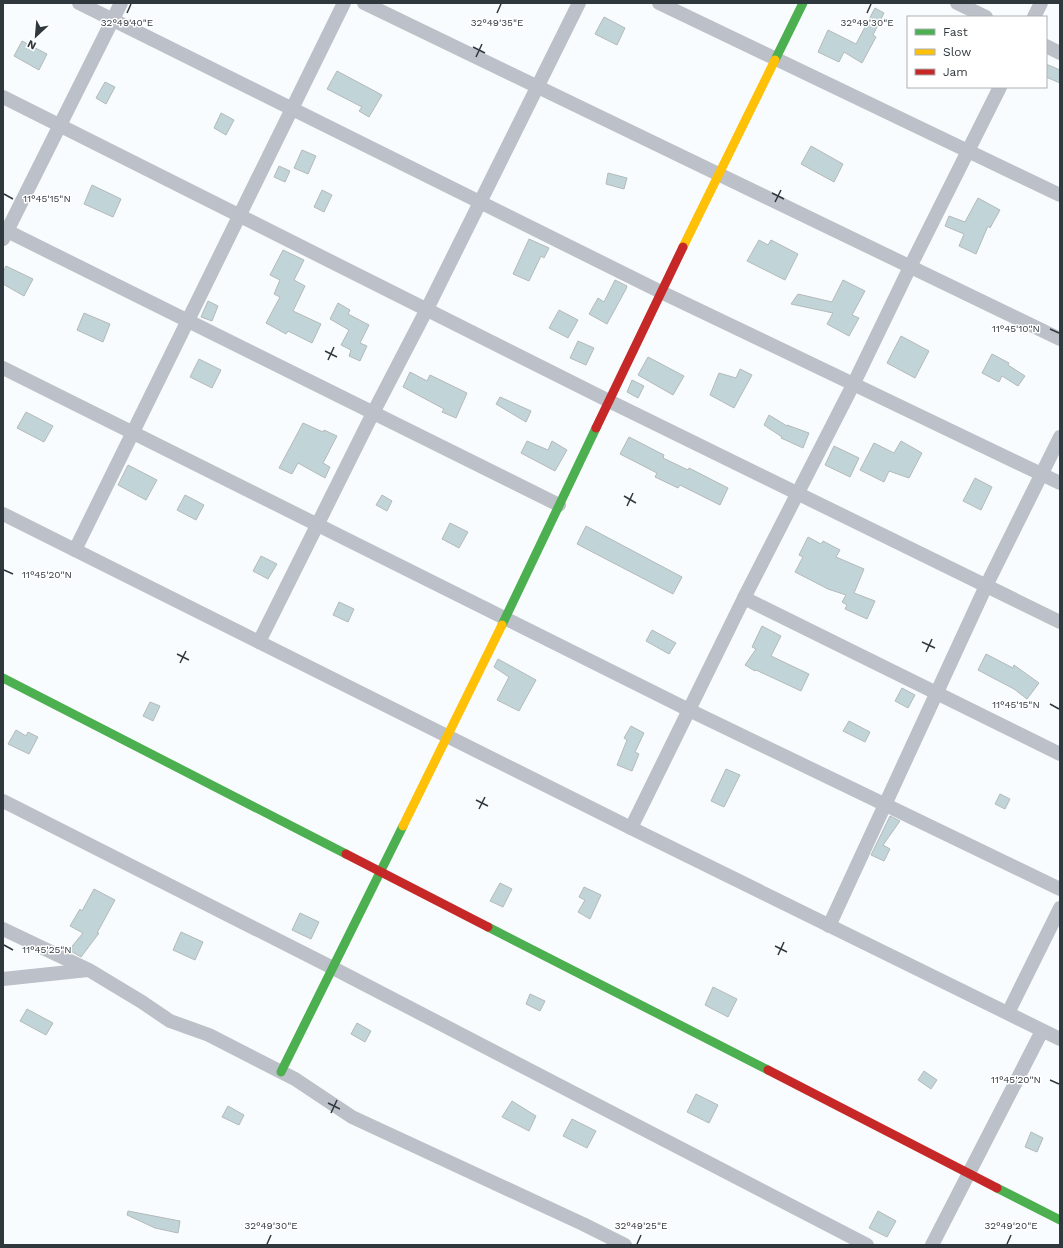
<svg xmlns="http://www.w3.org/2000/svg" width="1063" height="1248" font-family="'Work Sans',sans-serif">
	<style>
		.building { fill: #c1d4d8; stroke: #b4babb }
		.lines { fill: none; stroke-linecap: round; stroke-linejoin: round }
		.street { stroke: #bcc0c8; stroke-width: 14 }
		.fast { stroke: #4caf50; stroke-width: 9 }
		.slow { stroke: #ffc107; stroke-width: 9 }
		.jam { stroke: #c62828; stroke-width: 9 }
		.ticks { fill: none; stroke: #2f383d; stroke-width: 1.5 }
		.ticks-label { font-size: 10px; text-anchor: middle; fill: #2f383d; stroke: #fff; stroke-width: 3; stroke-linejoin: round; paint-order: stroke }
	</style>
	<rect width="100%" height="100%" fill="#f9fcfe"/>
	<g class="building">
		<path d="M 875,8 L 884,13 L 873,35 L 876,37 L 862,63 L 844,52 L 839,62 L 818,52 L 828,30 L 856,44 Z"/>
		<path d="M 604,17 L 625,28 L 617,45 L 595,34 Z"/>
		<path d="M 22,41 L 47,54 L 39,70 L 14,56 Z"/>
		<path d="M 1046,64 L 1060,70 L 1060,83 L 1046,77 Z"/>
		<path d="M 337,71 L 382,95 L 369,117 L 359,111 L 362,107 L 327,89 Z"/>
		<path d="M 105,82 L 115,87 L 106,104 L 96,98 Z"/>
		<path d="M 221,113 L 234,120 L 226,135 L 214,128 Z"/>
		<path d="M 811,146 L 843,164 L 834,182 L 801,164 Z"/>
		<path d="M 302,150 L 316,156 L 308,174 L 294,168 Z"/>
		<path d="M 279,166 L 290,171 L 285,182 L 274,177 Z"/>
		<path d="M 608,173 L 627,178 L 624,189 L 606,184 Z"/>
		<path d="M 92,185 L 121,199 L 113,217 L 84,204 Z"/>
		<path d="M 322,190 L 332,195 L 324,212 L 314,207 Z"/>
		<path d="M 978,198 L 1000,210 L 990,228 L 988,226 L 976,254 L 959,246 L 964,234 L 945,226 L 949,216 L 965,222 Z"/>
		<path d="M 529,239 L 549,248 L 544,258 L 541,256 L 529,281 L 513,274 Z"/>
		<path d="M 759,240 L 768,245 L 771,240 L 798,254 L 785,280 L 747,261 Z"/>
		<path d="M 283,250 L 304,260 L 294,280 L 305,286 L 293,311 L 321,324 L 312,343 L 288,331 L 286,334 L 266,323 L 280,297 L 274,294 L 280,280 L 270,275 Z"/>
		<path d="M 6,266 L 33,279 L 24,296 L 3,284 L 3,272 Z"/>
		<path d="M 615,280 L 627,286 L 626,289 L 607,324 L 589,314 L 598,298 L 604,302 Z"/>
		<path d="M 843,280 L 865,291 L 852,315 L 859,318 L 849,336 L 827,324 L 833,313 L 791,304 L 798,294 L 832,302 Z"/>
		<path d="M 208,301 L 218,306 L 212,321 L 201,317 Z"/>
		<path d="M 338,303 L 350,310 L 348,314 L 369,325 L 360,343 L 367,346 L 360,361 L 349,356 L 351,350 L 341,345 L 349,330 L 330,319 Z"/>
		<path d="M 559,310 L 578,320 L 568,338 L 549,328 Z"/>
		<path d="M 84,313 L 110,324 L 103,342 L 77,330 Z"/>
		<path d="M 901,336 L 929,351 L 915,378 L 887,363 Z"/>
		<path d="M 578,341 L 594,348 L 586,365 L 570,358 Z"/>
		<path d="M 992,354 L 1009,363 L 1008,365 L 1025,376 L 1018,386 L 1002,376 L 999,382 L 982,373 Z"/>
		<path d="M 648,357 L 684,376 L 673,395 L 638,375 Z"/>
		<path d="M 199,359 L 221,370 L 212,388 L 190,377 Z"/>
		<path d="M 740,369 L 752,375 L 734,408 L 710,395 L 719,373 L 736,378 Z"/>
		<path d="M 410,372 L 427,381 L 430,375 L 467,393 L 456,418 L 442,412 L 444,409 L 403,387 Z"/>
		<path d="M 632,380 L 644,386 L 638,398 L 627,392 Z"/>
		<path d="M 500,397 L 531,411 L 526,422 L 496,404 Z"/>
		<path d="M 26,412 L 53,426 L 44,442 L 17,428 Z"/>
		<path d="M 769,415 L 787,426 L 787,425 L 809,433 L 803,448 L 781,438 L 782,437 L 764,425 Z"/>
		<path d="M 303,423 L 323,432 L 324,430 L 337,436 L 323,463 L 330,467 L 325,478 L 298,463 L 292,474 L 279,468 Z"/>
		<path d="M 629,437 L 664,455 L 663,458 L 688,470 L 689,468 L 728,488 L 720,505 L 680,485 L 678,488 L 655,477 L 657,473 L 620,454 Z"/>
		<path d="M 527,441 L 548,450 L 552,441 L 567,450 L 555,471 L 521,453 Z"/>
		<path d="M 901,441 L 922,453 L 909,478 L 889,471 L 884,482 L 860,470 L 874,443 L 894,453 Z"/>
		<path d="M 834,446 L 859,458 L 850,477 L 825,465 Z"/>
		<path d="M 128,465 L 157,480 L 146,500 L 118,485 Z"/>
		<path d="M 975,478 L 992,487 L 981,510 L 963,501 Z"/>
		<path d="M 185,495 L 204,505 L 196,520 L 177,510 Z"/>
		<path d="M 382,495 L 392,501 L 387,511 L 376,505 Z"/>
		<path d="M 450,523 L 468,532 L 459,548 L 442,539 Z"/>
		<path d="M 586,526 L 682,577 L 673,594 L 577,544 Z"/>
		<path d="M 808,537 L 821,544 L 823,541 L 840,550 L 836,557 L 864,569 L 854,593 L 875,601 L 867,619 L 845,609 L 847,605 L 842,602 L 846,595 L 828,589 L 795,572 L 803,557 L 799,555 Z"/>
		<path d="M 261,556 L 277,564 L 268,579 L 253,571 Z"/>
		<path d="M 339,602 L 354,609 L 348,622 L 333,615 Z"/>
		<path d="M 762,626 L 781,636 L 771,656 L 809,674 L 801,691 L 756,670 L 755,671 L 745,665 L 756,649 L 752,647 Z"/>
		<path d="M 652,630 L 676,643 L 669,654 L 646,641 Z"/>
		<path d="M 986,654 L 1013,668 L 1014,665 L 1039,683 L 1027,699 L 1014,689 L 978,670 Z"/>
		<path d="M 498,659 L 536,680 L 519,711 L 497,700 L 509,677 L 494,667 Z"/>
		<path d="M 902,688 L 915,695 L 908,708 L 895,701 Z"/>
		<path d="M 150,702 L 160,706 L 153,721 L 143,716 Z"/>
		<path d="M 849,721 L 870,732 L 865,742 L 843,731 Z"/>
		<path d="M 631,726 L 644,733 L 635,752 L 639,754 L 632,771 L 617,765 L 627,740 L 624,738 Z"/>
		<path d="M 16,730 L 26,736 L 28,732 L 38,737 L 29,754 L 8,744 Z"/>
		<path d="M 726,769 L 740,775 L 724,807 L 711,801 Z"/>
		<path d="M 1000,794 L 1010,799 L 1005,809 L 995,804 Z"/>
		<path d="M 890,816 L 900,821 L 883,845 L 890,849 L 884,861 L 871,855 Z"/>
		<path d="M 500,883 L 512,889 L 503,907 L 490,901 Z"/>
		<path d="M 584,887 L 601,895 L 590,919 L 578,912 L 585,900 L 579,897 Z"/>
		<path d="M 94,889 L 115,900 L 97,933 L 99,933 L 81,957 L 69,950 L 83,933 L 70,926 L 80,909 L 82,911 Z"/>
		<path d="M 300,913 L 319,922 L 311,939 L 292,930 Z"/>
		<path d="M 181,932 L 203,942 L 195,960 L 173,950 Z"/>
		<path d="M 713,987 L 737,999 L 728,1017 L 705,1005 Z"/>
		<path d="M 530,994 L 545,1001 L 540,1011 L 526,1004 Z"/>
		<path d="M 27,1009 L 53,1023 L 46,1035 L 20,1021 Z"/>
		<path d="M 357,1023 L 371,1031 L 365,1042 L 351,1034 Z"/>
		<path d="M 924,1071 L 937,1080 L 931,1089 L 918,1080 Z"/>
		<path d="M 696,1094 L 718,1105 L 709,1123 L 687,1112 Z"/>
		<path d="M 512,1101 L 536,1116 L 529,1131 L 502,1117 Z"/>
		<path d="M 228,1106 L 244,1115 L 239,1125 L 222,1117 Z"/>
		<path d="M 572,1119 L 596,1131 L 587,1148 L 563,1136 Z"/>
		<path d="M 1031,1132 L 1043,1138 L 1037,1152 L 1025,1147 Z"/>
		<path d="M 128,1211 L 180,1221 L 178,1233 L 155,1228 L 127,1215 Z"/>
		<path d="M 878,1211 L 896,1221 L 887,1237 L 869,1228 Z"/>
	</g>
	<g class="lines">
		<g class="street">
			<path d="M 79,3 L 661,292 L 1060,483"/>
			<path d="M 364,3 L 1060,339"/>
			<path d="M 659,3 L 1060,195"/>
			<path d="M 957,3 L 986,17"/>
			<path d="M 1034,17 L 1041,3"/>
			<path d="M 1046,46 L 1060,53"/>
			<path d="M 3,97 L 609,401 L 1060,622"/>
			<path d="M 3,229 L 559,505"/>
			<path d="M 3,239 L 121,3"/>
			<path d="M 3,368 L 689,710 L 1060,889"/>
			<path d="M 3,514 L 631,828 L 1060,1039"/>
			<path d="M 75,550 L 344,3"/>
			<path d="M 744,598 L 854,383 L 910,267 L 1000,87"/>
			<path d="M 259,642 L 373,413 L 427,309 L 579,3"/>
			<path d="M 3,801 L 333,968 L 867,1245"/>
			<path d="M 631,828 L 744,598 L 1060,754"/>
			<path d="M 829,926 L 986,586 L 1060,437"/>
			<path d="M 3,929 L 89,970 L 142,1002 L 170,1021 L 209,1035 L 295,1079 L 352,1117 L 583,1224 L 625,1245"/>
			<path d="M 3,979 L 88,970"/>
			<path d="M 1008,1013 L 1060,908"/>
			<path d="M 932,1245 L 1042,1031"/>
		</g>
		<g class="fast">
			<path d="M 775,60 L 803,3"/>
			<path d="M 502,625 L 596,428"/>
			<path d="M 3,678 L 346,854"/>
			<path d="M 488,927 L 768,1070"/>
			<path d="M 281,1072 L 403,826"/>
			<path d="M 997,1188 L 1060,1220"/>
		</g>
		<g class="slow">
			<path d="M 683,247 L 775,60"/>
			<path d="M 403,826 L 502,625"/>
		</g>
		<g class="jam">
			<path d="M 596,428 L 683,247"/>
			<path d="M 346,854 L 488,927"/>
			<path d="M 768,1070 L 997,1188"/>
		</g>
	</g>
	<path class="ticks" d="M 127,13 L 131,4M 497,13 L 501,4M 867,13 L 871,4M 473,47 L 485,53M 476,57 L 482,44M 772,193 L 784,199M 4,194 L 13,199M 775,202 L 781,190M 1050,329 L 1059,333M 325,351 L 337,357M 328,360 L 334,347M 624,496 L 636,503M 627,506 L 633,493M 4,570 L 13,574M 922,642 L 935,648M 926,652 L 932,639M 177,654 L 189,660M 180,663 L 186,651M 1050,704 L 1059,709M 476,800 L 488,806M 479,809 L 485,797M 4,945 L 13,950M 775,946 L 787,952M 778,955 L 784,942M 1050,1080 L 1059,1084M 328,1103 L 340,1109M 331,1113 L 337,1100M 267,1244 L 271,1235M 637,1244 L 641,1235M 1007,1244 L 1011,1235"/>
	<g class="ticks-label">
		<text x="127" y="26">32°49'40"E</text>
		<text x="497" y="26">32°49'35"E</text>
		<text x="867" y="26">32°49'30"E</text>
		<text x="47" y="202">11°45'15"N</text>
		<text x="1016" y="332">11°45'10"N</text>
		<text x="47" y="578">11°45'20"N</text>
		<text x="1016" y="708">11°45'15"N</text>
		<text x="47" y="953">11°45'25"N</text>
		<text x="1016" y="1083">11°45'20"N</text>
		<text x="271" y="1229">32°49'30"E</text>
		<text x="641" y="1229">32°49'25"E</text>
		<text x="1011" y="1229">32°49'20"E</text>
	</g>
	<rect width="1063" height="1248" fill="none" stroke="#2f383d" stroke-width="8"/>
	<rect x="907" y="16" width="140" height="72" fill="#ffffff" stroke="#acafb1"/>
	<rect x="915" y="29" width="20" height="6" fill="#4caf50" stroke="#acafb1"/>
	<text x="943" y="36" font-size="12" fill="#2f383d">Fast</text>
	<rect x="915" y="49" width="20" height="6" fill="#ffc107" stroke="#acafb1"/>
	<text x="943" y="56" font-size="12" fill="#2f383d">Slow</text>
	<rect x="915" y="69" width="20" height="6" fill="#c62828" stroke="#acafb1"/>
	<text x="943" y="76" font-size="12" fill="#2f383d">Jam</text>
	<g transform="translate(36 36) rotate(206)" stroke="#ffffff" stroke-width="3" paint-order="stroke">
	<path d="M0-3L7 15L0 10L-7 15Z" fill="#2f383d"/>
	<text y="-6" font-size="11" font-weight="bold" text-anchor="middle" fill="#2f383d">N</text>
	</g>
</svg>
